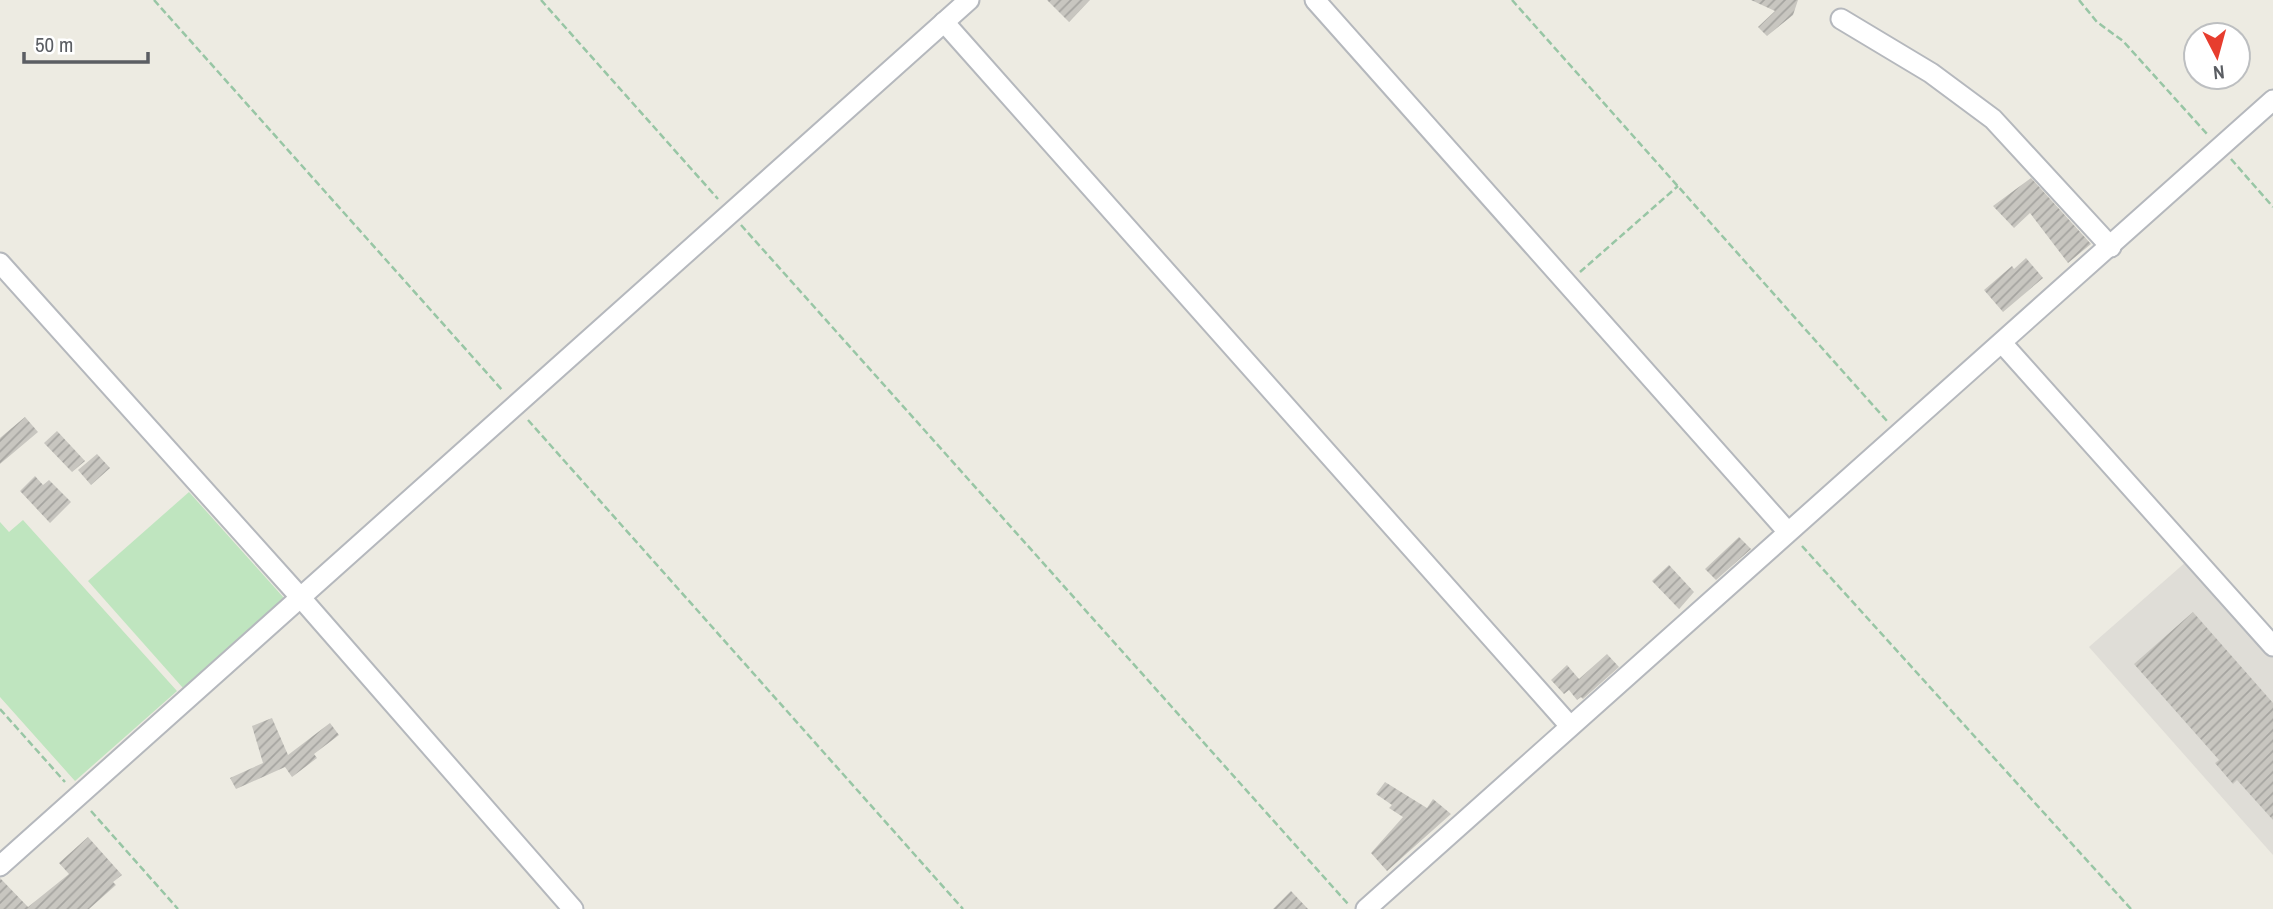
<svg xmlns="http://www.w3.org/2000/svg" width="2273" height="909" font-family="'Archivo Narrow',sans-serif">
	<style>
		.industrial { fill: #dfddd7 }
		.grass { fill: #bfe5bf }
		.building { fill: url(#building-hatch) }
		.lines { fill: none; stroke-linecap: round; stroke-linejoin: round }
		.minor-casing { stroke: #b5b8bd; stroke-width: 23 }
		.path { stroke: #98c6a5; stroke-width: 2.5; stroke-dasharray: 7 3.5; stroke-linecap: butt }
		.minor { stroke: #fff; stroke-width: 19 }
	</style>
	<defs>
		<pattern id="building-hatch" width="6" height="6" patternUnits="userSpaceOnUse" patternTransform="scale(1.75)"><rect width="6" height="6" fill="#c8c6c0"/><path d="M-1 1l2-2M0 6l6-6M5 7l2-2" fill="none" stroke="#a5a4a0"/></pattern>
	</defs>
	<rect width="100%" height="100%" fill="#edebe2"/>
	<path class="industrial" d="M 2187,561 L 2273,658 L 2273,855 L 2089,647 Z"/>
	<g class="grass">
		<path d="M 189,492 L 284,598 L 183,688 L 88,581 Z"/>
		<path d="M 23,520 L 177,691 L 75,781 L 0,697 L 0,522 L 9,532 Z"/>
	</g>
	<g class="building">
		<path d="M 1047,0 L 1090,0 L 1069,22 Z"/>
		<path d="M 1751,0 L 1798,0 L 1793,15 L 1767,36 L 1758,27 L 1775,11 Z"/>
		<path d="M 2031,178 L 2091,244 L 2068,263 L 2030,213 L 2014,228 L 1993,206 Z"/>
		<path d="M 2026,258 L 2043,278 L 2003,312 L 1984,290 L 2012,266 L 2014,269 Z"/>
		<path d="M 25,417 L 38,432 L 0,464 L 0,438 Z"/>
		<path d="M 57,431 L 85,461 L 72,472 L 44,443 Z"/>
		<path d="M 97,454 L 110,468 L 91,485 L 78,470 Z"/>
		<path d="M 35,476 L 43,485 L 49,480 L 71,502 L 50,523 L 20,491 Z"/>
		<path d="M 1739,537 L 1751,549 L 1716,580 L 1705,569 Z"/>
		<path d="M 1669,565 L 1694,592 L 1679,609 L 1652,581 Z"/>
		<path d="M 2193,612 L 2273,703 L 2273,820 L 2237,780 L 2233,784 L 2215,763 L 2219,760 L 2134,664 Z"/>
		<path d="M 1607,654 L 1619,667 L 1583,699 L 1581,697 L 1577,700 L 1569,690 L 1564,694 L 1551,680 L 1567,665 L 1579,679 Z"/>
		<path d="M 272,718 L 288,755 L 330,723 L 339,735 L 314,754 L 317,758 L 292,777 L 285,767 L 236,789 L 230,778 L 263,763 L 252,726 Z"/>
		<path d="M 1385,782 L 1427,808 L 1433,799 L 1451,814 L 1387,871 L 1371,853 L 1403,817 L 1389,808 L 1392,805 L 1376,794 Z"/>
		<path d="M 88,837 L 122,875 L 113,882 L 116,885 L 89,909 L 0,909 L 0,878 L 28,907 L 69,874 L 59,863 Z"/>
		<path d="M 1291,891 L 1308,909 L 1273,909 Z"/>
	</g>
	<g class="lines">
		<defs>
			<g id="minor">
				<path d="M 1315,0 L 1788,532"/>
				<path d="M 1841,19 L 1931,73 L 1993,119 L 2111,247"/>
				<path d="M 944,22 L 1570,726"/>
				<path d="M 0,263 L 301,598 L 573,909"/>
				<path d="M 2002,343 L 2273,646"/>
				<path d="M 0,866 L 969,0"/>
				<path d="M 1366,909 L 2273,100"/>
			</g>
		</defs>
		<use href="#minor" class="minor-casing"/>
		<g class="path">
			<path d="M 154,0 L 503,391"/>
			<path d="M 541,0 L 718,199"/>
			<path d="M 1512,0 L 1887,421"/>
			<path d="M 2079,0 L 2097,22 L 2123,41 L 2207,134"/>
			<path d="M 2231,159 L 2273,207"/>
			<path d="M 741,225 L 1348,904"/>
			<path d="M 1580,272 L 1678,186"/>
			<path d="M 528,420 L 963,909"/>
			<path d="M 1802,546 L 2131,909"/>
			<path d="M 0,709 L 65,782"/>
			<path d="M 91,811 L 178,909"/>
		</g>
		<use href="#minor" class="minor"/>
	</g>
	<g transform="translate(2217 56) rotate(174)"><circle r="33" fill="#ffffff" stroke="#bdbfc1" stroke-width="2"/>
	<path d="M0-5L12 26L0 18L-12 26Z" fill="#e73d2e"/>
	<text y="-10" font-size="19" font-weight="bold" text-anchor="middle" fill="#5b5e63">N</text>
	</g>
	<path d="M24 52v10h124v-10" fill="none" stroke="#5b5e63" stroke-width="3.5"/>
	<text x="35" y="52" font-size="21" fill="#5b5e63" stroke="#ffffff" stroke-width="5" paint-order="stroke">50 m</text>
</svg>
